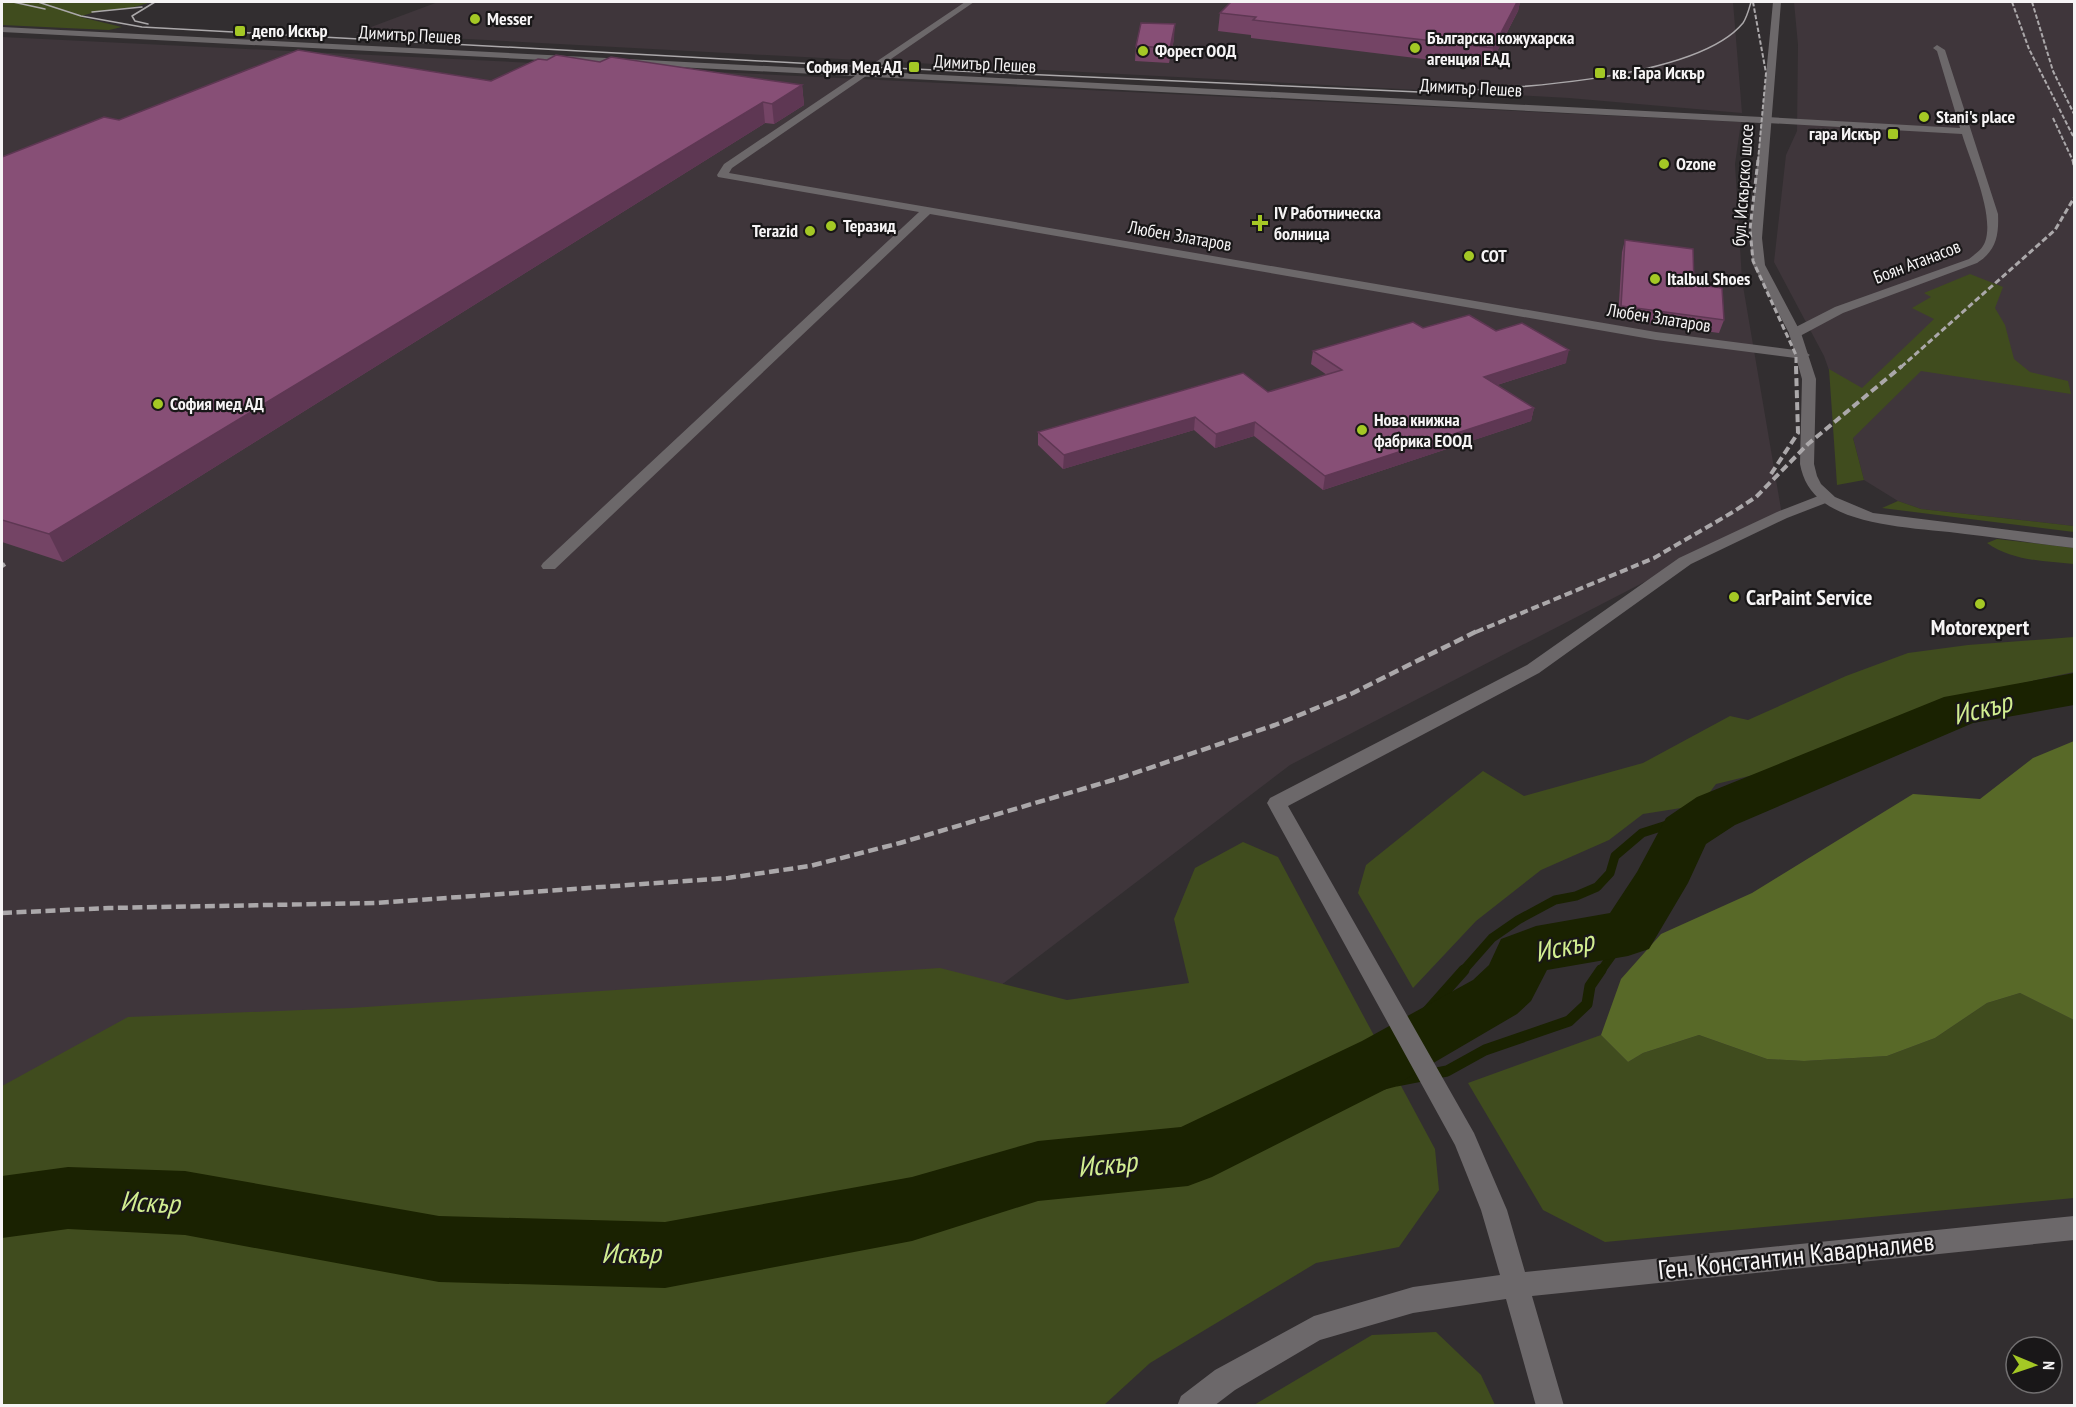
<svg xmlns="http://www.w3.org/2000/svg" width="2076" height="1407" font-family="'PT Sans Narrow',sans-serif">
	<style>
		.built { fill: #3f363b }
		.green { fill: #404c1e }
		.forest { fill: #586928 }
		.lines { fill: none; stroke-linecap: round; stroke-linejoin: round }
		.stream-far1 { stroke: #1a2201; stroke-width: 9 }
		.stream { stroke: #1a2201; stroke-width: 11 }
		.river { fill: #1a2201; fill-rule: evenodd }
		.street { fill: #6c686a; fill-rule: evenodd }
		.secondary { fill: #6c686a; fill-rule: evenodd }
		.tram { stroke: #aba8aa; stroke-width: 1.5 }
		.rail-far3 { stroke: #aba8aa; stroke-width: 2; stroke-dasharray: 4.5 2; stroke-linecap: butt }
		.rail-far2 { stroke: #aba8aa; stroke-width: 3; stroke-dasharray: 6 3; stroke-linecap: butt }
		.rail-far1 { stroke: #aba8aa; stroke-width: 4; stroke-dasharray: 8 4; stroke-linecap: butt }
		.rail { stroke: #aba8aa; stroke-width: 4.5; stroke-dasharray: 10 4.5; stroke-linecap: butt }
		.wall { fill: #744465 }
		.shaded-wall { fill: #5e3753 }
		.building { fill: #874f76; stroke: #5e3753; stroke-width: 1.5 }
		.poi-dot { fill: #a4c825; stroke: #191718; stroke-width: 2 }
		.labels { text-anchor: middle; stroke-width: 4.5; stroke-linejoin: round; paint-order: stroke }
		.far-poi-label { font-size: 18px; font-weight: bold; fill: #f6f4f5; stroke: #191718; text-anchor: start }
		.far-street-label { font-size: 18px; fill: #f6f4f5; stroke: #191718 }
		.poi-label { font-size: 22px; font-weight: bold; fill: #f6f4f5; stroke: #191718; text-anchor: start }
		.near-street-label { font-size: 27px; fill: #f6f4f5; stroke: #191718 }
		.near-water-label { font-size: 28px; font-style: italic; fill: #d2ee91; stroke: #191718 }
	</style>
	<rect width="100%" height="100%" fill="#322e30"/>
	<g class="built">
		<path d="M 438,2 L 1733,2 L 1742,113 L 1569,98 L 355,33 Z"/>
		<path d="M 1794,2 L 2074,2 L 2074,526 L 1921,509 L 1898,501 L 1864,480 L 1853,438 L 1824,356 L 1774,262 L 1786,155 L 1797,131 L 1798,45 Z"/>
		<path d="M 2,37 L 1741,122 L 1735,164 L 1742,280 L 1782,515 L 1685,561 L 1290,765 L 900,1062 L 2,1103 Z"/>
	</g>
	<g class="green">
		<path d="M 2,2 L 150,2 C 127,12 102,7 80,17 L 122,27 L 109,30 L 2,25 Z"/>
		<path d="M 1970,274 L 2003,287 L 1995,308 L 2005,325 L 2014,359 L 2030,372 L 2068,381 L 2071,394 L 1921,371 L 1853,438 L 1864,480 L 1837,485 L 1829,369 L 1862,388 L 1934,319 L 1912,308 L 1931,297 L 1924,293 Z"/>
		<path d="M 1898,501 L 1921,509 L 2074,526 L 2074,532 L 1882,508 Z"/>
		<path d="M 1997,539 L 2074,548 L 2074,564 C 2045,561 2012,561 1987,543 Z"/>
		<path d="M 2074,637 L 2074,672 L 1968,695 L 1859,735 L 1778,769 L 1716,784 L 1700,805 L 1643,814 L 1609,840 L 1541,870 L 1476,921 L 1413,988 L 1358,893 L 1366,865 L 1483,771 L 1524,796 L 1643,763 L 1730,716 L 1748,720 L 1846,676 L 1908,653 L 1968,645 Z"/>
		<path d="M 1243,842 L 1278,857 L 1435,1149 L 1439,1190 L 1399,1247 L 1316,1263 L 1150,1363 L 1104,1405 L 2,1405 L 2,1086 L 128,1017 L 351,1008 L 940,968 L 1067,1000 L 1189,983 L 1174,919 L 1195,868 Z"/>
		<path d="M 2020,993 L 2074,1020 L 2074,1198 L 1605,1242 L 1543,1210 L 1468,1083 L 1601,1035 L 1628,1062 L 1643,1053 L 1699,1035 L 1767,1059 L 1804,1061 L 1887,1056 L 1935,1038 L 1987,1003 Z"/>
		<path d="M 1436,1332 L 1481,1375 L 1495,1405 L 1254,1405 L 1372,1335 Z"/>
	</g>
	<path class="forest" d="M 2074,741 L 2074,1020 L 2020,993 L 1987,1003 L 1935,1038 L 1887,1056 L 1804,1061 L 1767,1059 L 1699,1035 L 1643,1053 L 1628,1062 L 1601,1035 L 1621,979 L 1661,934 L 1752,893 L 1913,794 L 1980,799 L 2033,758 Z"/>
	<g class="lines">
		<g class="stream-far1">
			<path d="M 1462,972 L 1492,938 L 1518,920 L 1555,900 L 1576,896 L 1597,887 L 1610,873 L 1615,856 L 1642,833 L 1670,824 L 1706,818"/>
			<path d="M 1600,972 L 1628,933"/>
		</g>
		<g class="stream">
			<path d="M 1384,1060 L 1464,970"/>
			<path d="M 1280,1111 L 1396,1081 L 1447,1071 L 1485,1050 L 1569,1021 L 1587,1004 L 1590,986 L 1601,970"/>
		</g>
		<path class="river" d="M 2074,673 L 2074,705 L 1973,723 L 1735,825 L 1706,844 L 1688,883 L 1649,949 L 1628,956 L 1547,970 L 1531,1001 L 1517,1014 L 1406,1079 L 1212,1177 L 1188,1186 L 1038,1201 L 912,1241 L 665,1288 L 439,1282 L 185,1235 L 68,1229 L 2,1238 L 2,1176 L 68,1167 L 185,1171 L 439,1216 L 665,1222 L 912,1177 L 1038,1141 L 1181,1127 L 1362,1041 L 1473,980 L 1489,965 L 1501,939 L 1536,926 L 1610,913 L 1637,872 L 1666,818 L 1697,797 L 1944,697 Z"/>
		<g class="street">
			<path d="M 965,2 L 974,2 L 732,168 L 729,173 L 1656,332 L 1803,351 L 1810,355 L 1803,359 L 1656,340 L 930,214 L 555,569 L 543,569 L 541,566 L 543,563 L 919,212 L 718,177 L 717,175 L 724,164 Z"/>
			<path d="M 1937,45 L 1945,50 L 1998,214 C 1999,236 1996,251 1977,263 L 1843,313 L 1800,336 L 1790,336 L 1789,333 L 1790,330 L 1835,307 L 1969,259 C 1975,254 1982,250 1985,242 C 1995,215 1970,161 1962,134 L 1767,123 L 1762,120 L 1767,117 L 1960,128 L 1937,51 L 1933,48 Z"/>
			<path d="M 1826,493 L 1831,495 L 1834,498 L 1831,501 L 1787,518 L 1691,564 L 1539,673 L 1288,806 L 1474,1133 L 1507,1210 L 1525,1272 L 2074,1216 L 2074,1240 L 1532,1296 L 1564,1406 L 1536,1406 L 1506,1299 L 1413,1313 L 1320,1340 L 1235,1390 L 1214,1406 L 1177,1406 L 1181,1396 L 1215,1370 L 1314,1316 L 1413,1287 L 1500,1275 L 1481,1210 L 1455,1145 L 1267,803 L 1270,798 L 1527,665 L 1679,558 L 1777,512 Z"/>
		</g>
		<path class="secondary" d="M 1773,2 L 1781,2 L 1762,238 L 1765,265 L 1801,333 L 1816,379 L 1814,464 L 1817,476 L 1821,484 L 1835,497 L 1873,513 L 2074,538 L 2074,548 C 2038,544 2001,538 1965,534 C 1922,528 1859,528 1823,502 C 1810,492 1803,480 1800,464 L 1802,379 L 1789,333 L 1753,265 L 1750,238 L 1761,123 L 2,32 L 2,27 L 1762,117 Z"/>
		<g class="tram">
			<path d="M 13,2 L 45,9"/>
			<path d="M 38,2 L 81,16 L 142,27 L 870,67 L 1419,92 C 1492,90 1695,82 1743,23 C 1747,17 1749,9 1751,2"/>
			<path d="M 92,12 L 142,7"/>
			<path d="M 148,24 L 135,21 L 132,16 L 155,2"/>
		</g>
		<g class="rail-far3">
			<path d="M 1753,2 L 1766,73 L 1758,161"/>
			<path d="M 2012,2 L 2029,49 L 2074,138"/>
			<path d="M 2032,2 L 2053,71 L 2074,114"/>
			<path d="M 2053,118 L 2073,161"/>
		</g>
		<g class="rail-far2">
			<path d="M 1758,160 L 1750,229 L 1753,261 L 1796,355 L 1796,367"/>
			<path d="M 2073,160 L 2074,165"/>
			<path d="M 1901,367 L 2055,230 L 2074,198"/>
		</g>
		<g class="rail-far1">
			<path d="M 1771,474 L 1798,433 L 1796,366"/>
			<path d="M 2,566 L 5,564"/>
			<path d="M 1476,632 L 1654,558 L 1733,512 L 1756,497 L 1808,444 L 1902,366"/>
		</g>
		<path class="rail" d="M 2,913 L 109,908 L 375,903 L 728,878 L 810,866 L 900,843 L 1123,777 L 1275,725 L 1353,693 L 1479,630"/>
	</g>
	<g class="wall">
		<path d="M 1231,2 L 1520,2 L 1518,11 L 1489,67 L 1251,38 L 1251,35 L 1218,31 L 1220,13 Z"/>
		<path d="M 1174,39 L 1169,63 L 1135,61 L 1136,46 Z"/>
		<path d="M 547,60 L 802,85 L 804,105 L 774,124 L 765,123 L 63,562 L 2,542 L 2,157 L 119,120 L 491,81 Z"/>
		<path d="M 1625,240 L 1694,284 L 1724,320 L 1719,333 L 1618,319 L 1622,252 Z"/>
		<path d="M 1423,328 L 1496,331 L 1566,363 L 1497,385 L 1534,408 L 1531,421 L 1323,490 L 1254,436 L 1215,448 L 1194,430 L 1063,469 L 1038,445 L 1038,432 L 1268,392 L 1327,375 L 1311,364 L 1313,351 Z"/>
	</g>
	<g class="shaded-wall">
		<path d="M 1517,2 L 1520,2 L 1518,11 L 1489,67 L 1493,48 Z"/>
		<path d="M 1175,24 L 1174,39 L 1169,63 L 1170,48 Z"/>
		<path d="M 802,85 L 804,105 L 774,124 L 772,104 Z"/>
		<path d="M 763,102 L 765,123 L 63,562 L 49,534 Z"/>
		<path d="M 1569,350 L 1566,363 L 1481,390 L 1484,377 Z"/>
		<path d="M 1534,408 L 1531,421 L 1323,490 L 1325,476 Z"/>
		<path d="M 1195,417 L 1194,430 L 1063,469 L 1064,455 Z"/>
		<path d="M 1255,422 L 1254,436 L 1215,448 L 1216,434 Z"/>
	</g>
	<g class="building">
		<path d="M 1231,2 L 1517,2 L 1493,48 L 1253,20 L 1256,17 L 1220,13 Z"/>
		<path d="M 1141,23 L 1175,24 L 1170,48 L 1136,46 Z"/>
		<path d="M 298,50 L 491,81 L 538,59 L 547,60 L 556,55 L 600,62 L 611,57 L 802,85 L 772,104 L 763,102 L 49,534 L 2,520 L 2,157 L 104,117 L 119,120 Z"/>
		<path d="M 1625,240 L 1693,249 L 1694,284 L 1722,288 L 1724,320 L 1621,306 Z"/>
		<path d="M 1469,315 L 1496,331 L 1522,323 L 1569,350 L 1484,377 L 1534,408 L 1325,476 L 1255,422 L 1216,434 L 1195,417 L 1064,455 L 1038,432 L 1243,373 L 1268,392 L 1342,370 L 1313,351 L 1413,322 L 1423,328 Z"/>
	</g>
	<g class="poi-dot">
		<circle cx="475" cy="19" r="6"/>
		<rect x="234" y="25" width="12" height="12" rx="3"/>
		<circle cx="1415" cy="48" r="6"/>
		<circle cx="1143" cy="51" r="6"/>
		<rect x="908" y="61" width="12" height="12" rx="3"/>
		<rect x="1594" y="67" width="12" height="12" rx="3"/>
		<circle cx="1924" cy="117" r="6"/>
		<rect x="1887" y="128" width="12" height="12" rx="3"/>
		<circle cx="1664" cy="164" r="6"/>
		<path d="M1257 214h6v6h6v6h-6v6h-6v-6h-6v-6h6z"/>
		<circle cx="831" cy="226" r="6"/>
		<circle cx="810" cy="231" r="6"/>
		<circle cx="1469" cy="256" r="6"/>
		<circle cx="1655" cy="279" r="6"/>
		<circle cx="158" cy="404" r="6"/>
		<circle cx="1362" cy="430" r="6"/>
		<circle cx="1734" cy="597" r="6"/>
		<circle cx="1980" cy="604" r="6"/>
	</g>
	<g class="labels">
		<g class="far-poi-label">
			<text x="487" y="25">Messer</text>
			<text x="252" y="37">депо Искър</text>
			<text x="1427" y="44">Българска кожухарска<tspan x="1427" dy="21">агенция ЕАД</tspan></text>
			<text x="1155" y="57">Форест ООД</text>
			<text x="902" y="73" text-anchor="end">София Мед АД</text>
			<text x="1612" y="79">кв. Гара Искър</text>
			<text x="1936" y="123">Stani's place</text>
			<text x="1881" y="140" text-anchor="end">гара Искър</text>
			<text x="1676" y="170">Ozone</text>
			<text x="1274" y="219">IV Работническа<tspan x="1274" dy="21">болница</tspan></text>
			<text x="843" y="232">Теразид</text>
			<text x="798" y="237" text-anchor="end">Terazid</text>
			<text x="1481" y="262">СОТ</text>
			<text x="1667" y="285">Italbul Shoes</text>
			<text x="170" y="410">София мед АД</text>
			<text x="1374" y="426">Нова книжна<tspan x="1374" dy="21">фабрика ЕООД</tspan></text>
		</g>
		<g class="far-street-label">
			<text transform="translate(410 35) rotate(3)" y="6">Димитър Пешев</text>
			<text transform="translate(985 64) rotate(3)" y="6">Димитър Пешев</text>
			<text transform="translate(1471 88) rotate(3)" y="6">Димитър Пешев</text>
			<text transform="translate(1743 185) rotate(-86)" y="6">бул. Искърско шосе</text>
			<text transform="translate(1180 236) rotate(10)" y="6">Любен Златаров</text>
			<text transform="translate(1917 262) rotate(-21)" y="6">Боян Атанасов</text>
			<text transform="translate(1659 318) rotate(9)" y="6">Любен Златаров</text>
		</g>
		<g class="poi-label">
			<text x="1746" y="605">CarPaint Service</text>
			<text x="1980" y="635" text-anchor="middle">Motorexpert</text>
		</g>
		<g class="near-street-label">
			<text transform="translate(1796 1256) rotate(-6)" y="9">Ген. Константин Каварналиев</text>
		</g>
		<g class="near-water-label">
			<text transform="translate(1982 708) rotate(-14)" y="10">Искър</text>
			<text transform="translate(1564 946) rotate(-12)" y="10">Искър</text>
			<text transform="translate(1107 1164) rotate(-6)" y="10">Искър</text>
			<text transform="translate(150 1202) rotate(3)" y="10">Искър</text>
			<text x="631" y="1263">Искър</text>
		</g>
	</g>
	<rect width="2076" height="1407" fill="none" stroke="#f6f4f5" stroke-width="6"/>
	<g transform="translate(2034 1365) rotate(92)"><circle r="28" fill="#191718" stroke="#716f70" stroke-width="1.5"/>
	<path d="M0-4.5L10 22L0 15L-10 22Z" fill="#a4c825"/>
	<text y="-9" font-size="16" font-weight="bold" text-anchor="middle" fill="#f6f4f5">N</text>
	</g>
</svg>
